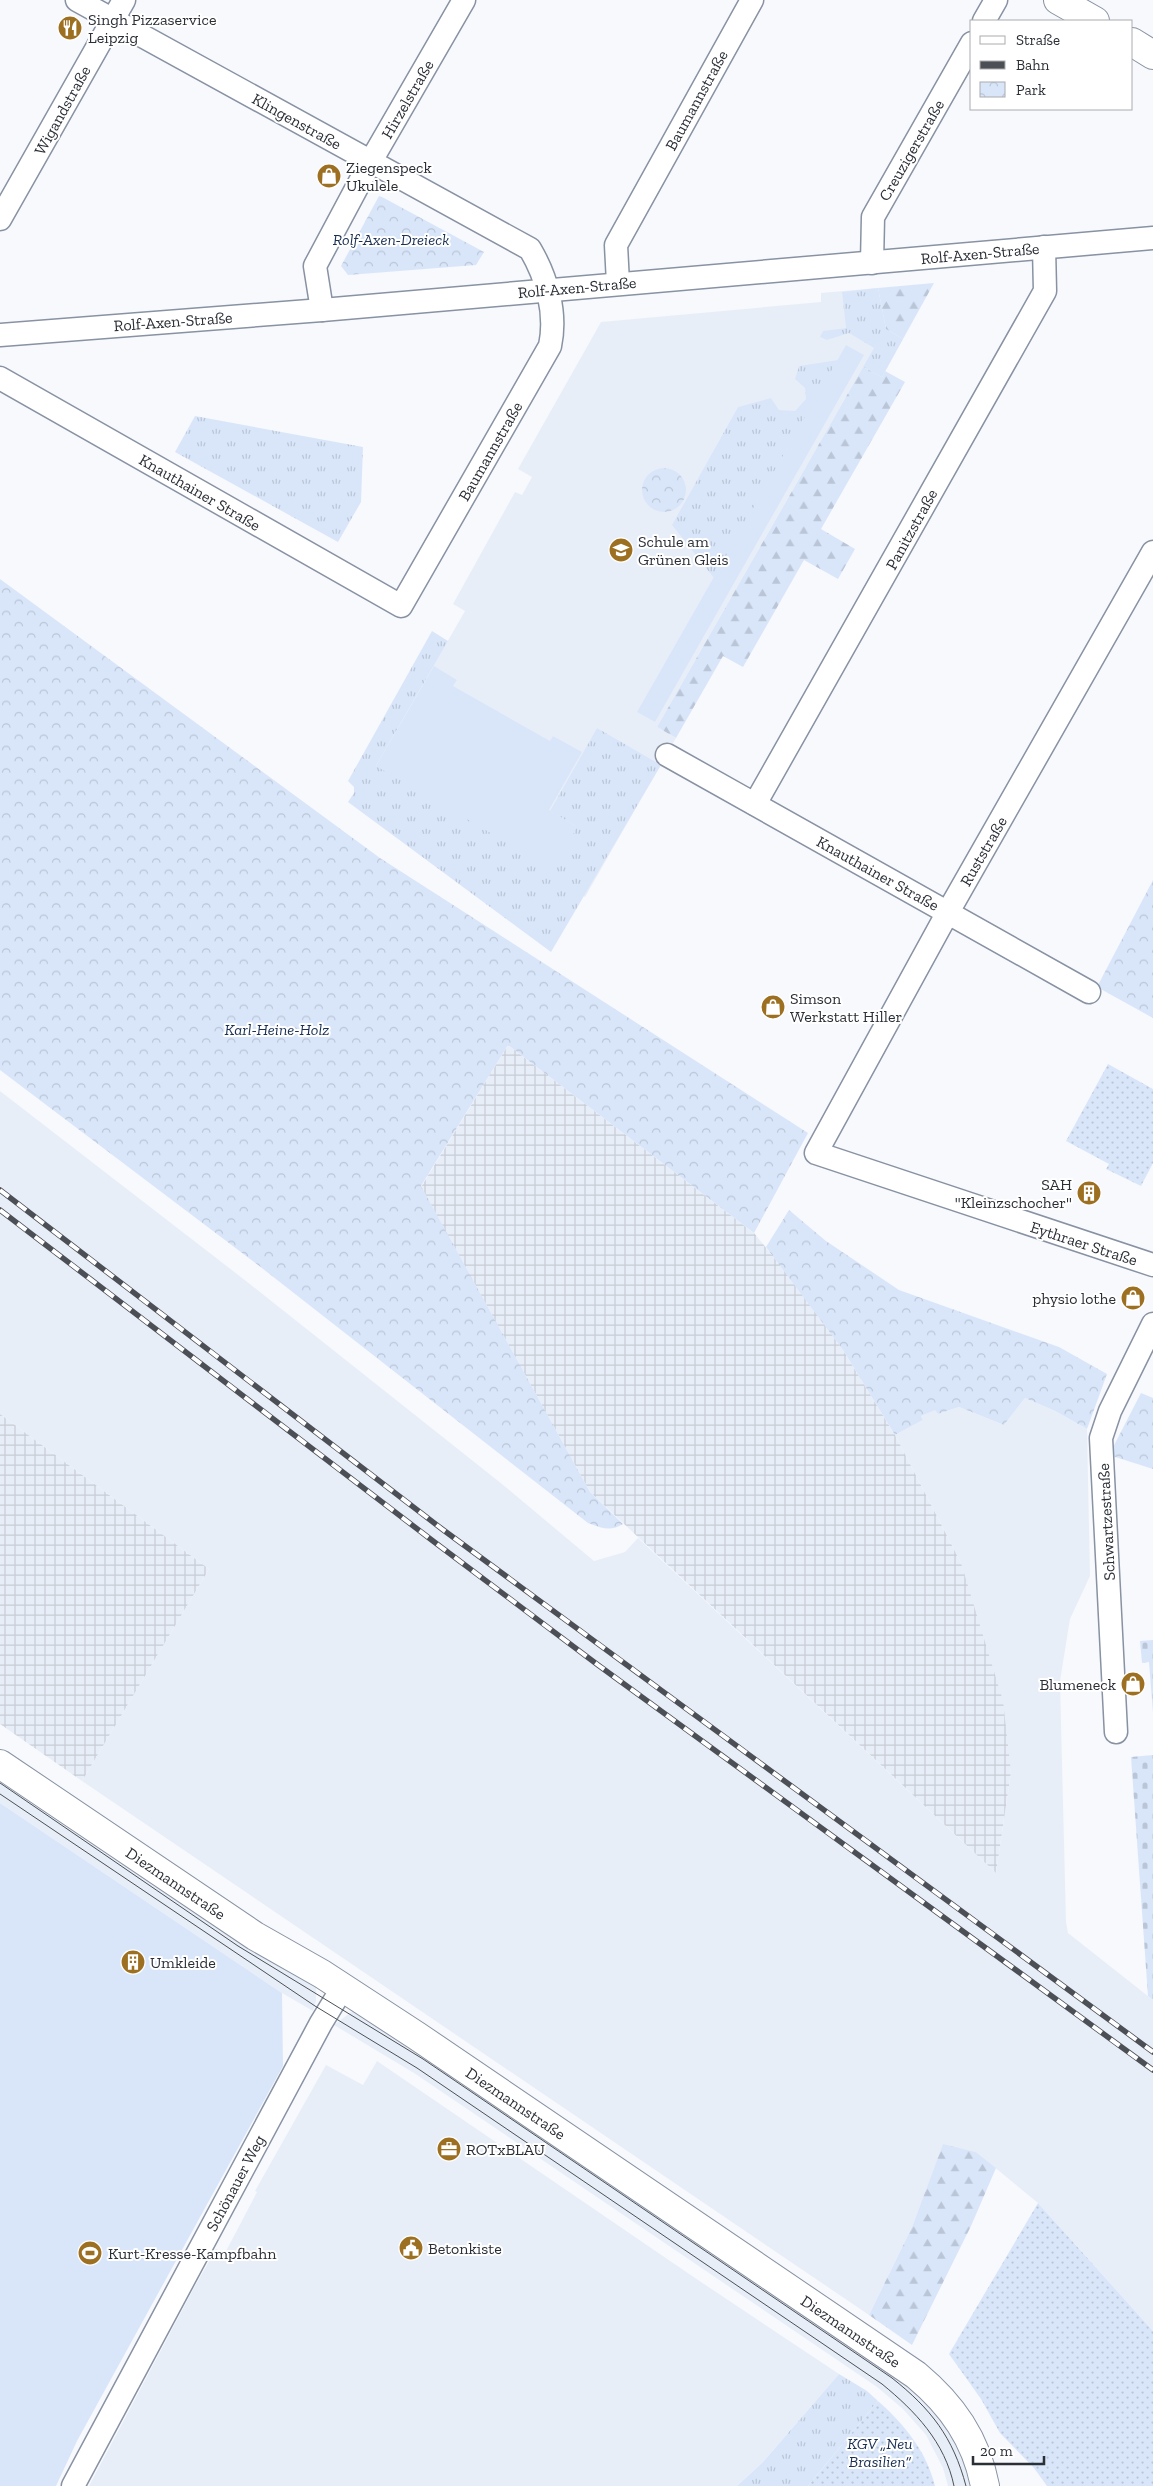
<svg xmlns="http://www.w3.org/2000/svg" width="1153" height="2486" font-family="'Zilla Slab',serif">
	<style>
		.built { fill: #e8eef8 }
		.industrial { fill: url(#industrial-grid) }
		.grass { fill: url(#grass-tufts) }
		.forest { fill: url(#forest-firs) }
		.cemetery { fill: url(#cemetery-stones) }
		.park { fill: url(#park-crowns) }
		.garden { fill: url(#garden-dots) }
		.pitch { fill: #d9e6fa }
		.lines { fill: none; stroke-linecap: round; stroke-linejoin: round }
		.street-casing { stroke: #8892a2; stroke-width: 25 }
		.secondary-casing { stroke: #8892a2; stroke-width: 30 }
		.street { stroke: #fff; stroke-width: 22 }
		.secondary { stroke: #fff; stroke-width: 28 }
		.tram { stroke: #4c5056; stroke-width: 1 }
		.rail-casing { stroke: #4c5056; stroke-width: 5.5 }
		.rail { stroke: #fff; stroke-width: 4; stroke-dasharray: 11; stroke-linecap: butt }
		.labels { text-anchor: middle; stroke-width: 4; stroke-linejoin: round; paint-order: stroke }
		.poi-label { font-size: 16px; fill: #2b2f36; stroke: #fff; text-anchor: start }
		.street-label { font-size: 16px; fill: #2b2f36; stroke: #fff }
		.park-label { font-size: 16px; font-style: italic; fill: #1a3053; stroke: #fff }
	</style>
	<defs>
		<pattern id="industrial-grid" width="8" height="8" patternUnits="userSpaceOnUse" patternTransform="scale(1.25)"><rect width="8" height="8" fill="#e8eef8"/><path d="M0 4h8M4 0v8" fill="none" stroke="#c7ccd5"/></pattern>
		<pattern id="grass-tufts" width="24" height="20" patternUnits="userSpaceOnUse" patternTransform="scale(1.25)"><rect width="24" height="20" fill="#d9e6fa"/><path d="M3 7l-1-3M5 7V3M7 7l1-3M15 17l-1-3M17 17v-4M19 17l1-3" fill="none" stroke="#bac6d7"/></pattern>
		<pattern id="forest-firs" width="22" height="20" patternUnits="userSpaceOnUse" patternTransform="scale(1.25)"><rect width="22" height="20" fill="#d9e6fa"/><path d="M5 1l3.5 6h-7zM16 11l3.5 6h-7z" fill="#bac6d7"/></pattern>
		<pattern id="cemetery-stones" width="16" height="16" patternUnits="userSpaceOnUse" patternTransform="scale(1.25)"><rect width="16" height="16" fill="#d9e6fa"/><path d="M2 7V4a2 2 0 0 1 4 0v3zM10 15v-3a2 2 0 0 1 4 0v3z" fill="#bac6d7"/></pattern>
		<pattern id="park-crowns" width="20" height="18" patternUnits="userSpaceOnUse" patternTransform="scale(1.25)"><rect width="20" height="18" fill="#d9e6fa"/><path d="M2 6a3 3 0 1 1 6 0M12 15a3 3 0 1 1 6 0" fill="none" stroke="#bac6d7"/></pattern>
		<pattern id="garden-dots" width="8" height="8" patternUnits="userSpaceOnUse" patternTransform="scale(1.25)"><rect width="8" height="8" fill="#d9e6fa"/><path d="M2 2h.1M6 6h.1" fill="none" stroke="#bac6d7" stroke-width="1.8" stroke-linecap="round"/></pattern>
	</defs>
	<rect width="100%" height="100%" fill="#f7f9fd"/>
	<g class="built">
		<path d="M 878,288 L 886,329 L 903,339 L 882,377 L 863,367 L 657,727 L 676,738 L 585,897 L 376,766 L 465,611 L 453,604 L 515,492 L 522,495 L 532,477 L 518,469 L 601,322 L 821,302 L 821,293 Z"/>
		<path d="M 0,1091 L 246,1281 L 502,1484 L 594,1561 L 625,1552 L 638,1538 L 996,1873 L 1011,1772 L 961,1563 L 895,1435 L 923,1420 L 921,1416 L 935,1409 L 938,1414 L 959,1407 L 1004,1425 L 1025,1398 L 1055,1411 L 1087,1429 L 1090,1576 L 1070,1619 L 1060,1681 L 1066,1922 L 1068,1933 L 1153,2000 L 1153,2331 L 1038,2203 L 976,2152 L 943,2145 L 912,2227 L 869,2315 L 82,1781 L 209,1569 L 0,1414 Z"/>
		<path d="M 0,1775 L 316,1985 L 316,2001 L 313,2011 L 282,1993 L 0,1803 Z"/>
		<path d="M 355,2009 L 897,2375 L 943,2418 L 964,2457 L 973,2486 L 948,2486 L 943,2468 L 926,2435 L 903,2409 L 877,2387 L 414,2073 L 334,2025 Z"/>
		<path d="M 377,2061 L 698,2280 L 839,2374 L 763,2462 L 737,2486 L 89,2486 L 195,2286 L 216,2249 L 225,2253 L 257,2192 L 255,2191 L 326,2065 L 363,2085 Z"/>
	</g>
	<g class="industrial">
		<path d="M 508,1045 L 754,1233 L 794,1282 L 843,1350 L 895,1435 L 961,1563 L 1003,1701 L 1011,1772 L 996,1873 L 590,1492 L 421,1187 Z"/>
		<path d="M 0,1414 L 209,1569 L 82,1781 L 0,1724 Z"/>
	</g>
	<g class="grass">
		<path d="M 878,288 L 886,329 L 903,339 L 882,377 L 863,367 L 874,348 L 849,333 L 827,340 L 820,337 L 823,331 L 846,328 L 842,292 Z"/>
		<path d="M 838,360 L 714,578 L 672,525 L 738,407 L 771,398 L 779,410 L 795,411 L 806,399 L 805,388 L 795,379 L 799,366 Z"/>
		<path d="M 195,416 L 363,447 L 361,502 L 338,542 L 175,452 Z"/>
		<path d="M 432,631 L 448,641 L 376,766 L 577,827 L 550,811 L 597,728 L 661,765 L 551,952 L 348,802 L 354,793 L 354,787 L 348,781 Z"/>
		<path d="M 839,2374 L 867,2391 L 878,2401 L 808,2486 L 737,2486 L 763,2462 Z"/>
	</g>
	<g class="forest">
		<path d="M 934,283 L 903,339 L 886,329 L 878,288 Z"/>
		<path d="M 863,367 L 882,377 L 885,371 L 905,382 L 821,529 L 855,549 L 838,579 L 804,560 L 743,667 L 723,656 L 676,738 L 657,727 Z"/>
		<path d="M 943,2144 L 976,2152 L 996,2168 L 971,2226 L 912,2345 L 869,2315 L 912,2227 Z"/>
	</g>
	<g class="cemetery">
		<path d="M 1153,1640 L 1153,1713 L 1149,1662 L 1142,1663 L 1140,1641 Z"/>
		<path d="M 1153,1755 L 1153,2000 L 1148,1996 L 1131,1757 Z"/>
	</g>
	<g class="park">
		<path d="M 379,196 L 382,197 L 484,252 L 476,265 L 348,275 L 341,266 Z"/>
		<circle cx="664" cy="490" r="22"/>
		<path d="M 0,579 L 380,858 L 808,1133 L 754,1233 L 508,1045 L 421,1186 L 590,1492 L 623,1524 C 611,1532 601,1528 588,1523 L 258,1265 L 0,1070 Z"/>
		<path d="M 1153,880 L 1153,1018 L 1097,987 Z"/>
		<path d="M 789,1210 L 826,1241 L 899,1290 L 1059,1347 L 1107,1374 L 1087,1429 L 1055,1411 L 1025,1398 L 1004,1425 L 959,1407 L 938,1414 L 935,1410 L 921,1416 L 923,1420 L 895,1435 L 843,1350 L 766,1247 Z"/>
		<path d="M 1141,1393 L 1153,1398 L 1153,1469 L 1109,1455 Z"/>
	</g>
	<g class="garden">
		<path d="M 1108,1064 L 1153,1089 L 1153,1163 L 1141,1186 L 1106,1169 L 1109,1164 L 1066,1141 Z"/>
		<path d="M 1038,2203 L 1153,2331 L 1153,2486 L 1047,2486 L 1034,2468 L 1000,2433 L 981,2399 L 949,2354 Z"/>
		<path d="M 878,2401 C 905,2425 926,2451 935,2486 L 808,2486 Z"/>
	</g>
	<g class="pitch">
		<path d="M 846,345 L 864,355 L 655,722 L 637,712 Z"/>
		<path d="M 434,666 L 457,680 L 453,686 L 550,741 L 553,736 L 582,752 L 549,810 L 577,827 L 554,870 L 376,766 Z"/>
		<path d="M 0,1803 L 282,1993 L 283,2066 L 77,2441 L 56,2486 L 0,2486 Z"/>
	</g>
	<g class="lines">
		<defs>
			<g id="street">
				<path d="M 984,21 L 996,0"/>
				<path d="M 0,219 L 124,0"/>
				<path d="M 872,263 L 873,217 L 972,43"/>
				<path d="M 618,283 L 616,245 L 752,0"/>
				<path d="M 322,310 L 315,266 L 371,161 L 464,0"/>
				<path d="M 0,335 L 322,310 L 1153,238"/>
				<path d="M 0,378 L 401,606 L 550,346 C 557,313 547,278 530,249 L 77,0"/>
				<path d="M 1153,552 L 948,912 L 816,1153 L 1153,1265"/>
				<path d="M 667,755 L 1089,992"/>
				<path d="M 755,804 L 1045,291 L 1044,247"/>
				<path d="M 1116,1732 L 1101,1438 L 1110,1411 L 1153,1324"/>
				<path d="M 73,2486 L 321,2023 L 343,1987"/>
			</g>
			<g id="secondary">
				<path d="M 1058,0 L 1095,21"/>
				<path d="M 1132,42 L 1153,55"/>
				<path d="M 0,1764 L 255,1936 L 322,1974 L 417,2036 L 916,2375 C 952,2405 976,2439 985,2486"/>
			</g>
		</defs>
		<use href="#street" class="street-casing"/>
		<use href="#secondary" class="secondary-casing"/>
		<use href="#street" class="street"/>
		<use href="#secondary" class="secondary"/>
		<g class="tram">
			<path d="M 0,1783 L 238,1946 L 423,2059 L 892,2378 C 931,2409 953,2437 966,2486"/>
			<path d="M 0,1794 L 315,2006 L 417,2068 L 882,2384 C 915,2411 945,2442 954,2486"/>
		</g>
		<defs>
			<g id="rail">
				<path d="M 0,1190 L 442,1529 L 1153,2052"/>
				<path d="M 0,1210 L 433,1541 L 598,1665 L 1153,2070"/>
			</g>
		</defs>
		<use href="#rail" class="rail-casing"/>
		<use href="#rail" class="rail"/>
	</g>
	<defs>
		<symbol id="restaurant-disc" viewBox="-11 -11 22 22"><circle r="9.5" fill="#9d6f21" stroke="#fff"/><path d="M-5-6h1v4h1v-4h1v4h1v-4h1v5L-1.5 .5V6h-2V.5L-5-1ZM5-6V6H3V1.5H1.5Q1.5-4 5-6Z" fill="#fff"/></symbol>
		<symbol id="shop-disc" viewBox="-11 -11 22 22"><circle r="9.5" fill="#9d6f21" stroke="#fff"/><path d="M-5-2.5h2.3a2.7 3.5 0 0 1 5.4 0H5L5.5 6h-11ZM-1.5-2.5h3a1.5 2.3 0 0 0-3 0Z" fill="#fff"/></symbol>
		<symbol id="school-disc" viewBox="-11 -11 22 22"><circle r="9.5" fill="#9d6f21" stroke="#fff"/><path d="M0-5L7-2L0 1L-7-2ZM-4 1L0 2.5L4 1V4Q0 6-4 4Z" fill="#fff"/></symbol>
		<symbol id="building-disc" viewBox="-11 -11 22 22"><circle r="9.5" fill="#9d6f21" stroke="#fff"/><path d="M-4-6H4V6H1V3H-1V6H-4ZM-2.5-4.3h1.7v1.8h-1.7ZM.8-4.3h1.7v1.8H.8ZM-2.5-1h1.7V.8h-1.7ZM.8-1h1.7V.8H.8Z" fill="#fff"/></symbol>
		<symbol id="office-disc" viewBox="-11 -11 22 22"><circle r="9.5" fill="#9d6f21" stroke="#fff"/><path d="M-6-3h4V-5.5h4V-3h4V5H-6ZM-1-4.5V-3h2v-1.5ZM-6 0V1H6V0Z" fill="#fff"/></symbol>
		<symbol id="civic-disc" viewBox="-11 -11 22 22"><circle r="9.5" fill="#9d6f21" stroke="#fff"/><path d="M-.6-6.5H3V-4.5H.6V-3L4-1V1h2V6H-6V1h2V-1L-.6-3ZM-1.2 2.5V6h2.4V2.5Z" fill="#fff"/></symbol>
		<symbol id="stadium-disc" viewBox="-11 -11 22 22"><circle r="9.5" fill="#9d6f21" stroke="#fff"/><path d="M0-5a6.5 5 0 1 0 0 10a6.5 5 0 1 0 0-10ZM-3.5-1.8h7v3.6h-7Z" fill="#fff"/></symbol>
	</defs>
	<g fill-rule="evenodd">
		<use href="#restaurant-disc" x="56" y="14" width="28" height="28"/>
		<use href="#shop-disc" x="315" y="162" width="28" height="28"/>
		<use href="#school-disc" x="607" y="536" width="28" height="28"/>
		<use href="#shop-disc" x="759" y="993" width="28" height="28"/>
		<use href="#building-disc" x="1075" y="1179" width="28" height="28"/>
		<use href="#shop-disc" x="1119" y="1284" width="28" height="28"/>
		<use href="#shop-disc" x="1119" y="1670" width="28" height="28"/>
		<use href="#building-disc" x="119" y="1948" width="28" height="28"/>
		<use href="#office-disc" x="435" y="2135" width="28" height="28"/>
		<use href="#civic-disc" x="397" y="2234" width="28" height="28"/>
		<use href="#stadium-disc" x="76" y="2239" width="28" height="28"/>
	</g>
	<g class="labels">
		<g class="poi-label">
			<text x="88" y="25">Singh Pizzaservice<tspan x="88" dy="18">Leipzig</tspan></text>
			<text x="346" y="173">Ziegenspeck<tspan x="346" dy="18">Ukulele</tspan></text>
			<text x="638" y="547">Schule am<tspan x="638" dy="18">Grünen Gleis</tspan></text>
			<text x="790" y="1004">Simson<tspan x="790" dy="18">Werkstatt Hiller</tspan></text>
			<text x="1072" y="1190" text-anchor="end">SAH<tspan x="1072" dy="18">"Kleinzschocher"</tspan></text>
			<text x="1116" y="1304" text-anchor="end">physio lothe</text>
			<text x="1116" y="1690" text-anchor="end">Blumeneck</text>
			<text x="150" y="1968">Umkleide</text>
			<text x="466" y="2155">ROTxBLAU</text>
			<text x="428" y="2254">Betonkiste</text>
			<text x="108" y="2259">Kurt-Kresse-Kampfbahn</text>
		</g>
		<g class="street-label">
			<text transform="translate(407 99) rotate(-60)" y="6">Hirzelstraße</text>
			<text transform="translate(696 100) rotate(-61)" y="6">Baumannstraße</text>
			<text transform="translate(62 110) rotate(-61)" y="6">Wigandstraße</text>
			<text transform="translate(297 121) rotate(29)" y="6">Klingenstraße</text>
			<text transform="translate(911 150) rotate(-60)" y="6">Creuzigerstraße</text>
			<text transform="translate(980 253) rotate(-5)" y="6">Rolf-Axen-Straße</text>
			<text transform="translate(577 287) rotate(-5)" y="6">Rolf-Axen-Straße</text>
			<text transform="translate(173 321) rotate(-4)" y="6">Rolf-Axen-Straße</text>
			<text transform="translate(490 451) rotate(-60)" y="6">Baumannstraße</text>
			<text transform="translate(200 492) rotate(30)" y="6">Knauthainer Straße</text>
			<text transform="translate(911 529) rotate(-61)" y="6">Panitzstraße</text>
			<text transform="translate(983 851) rotate(-60)" y="6">Ruststraße</text>
			<text transform="translate(878 873) rotate(29)" y="6">Knauthainer Straße</text>
			<text transform="translate(1084 1243) rotate(18)" y="6">Eythraer Straße</text>
			<text transform="translate(1106 1522) rotate(-93)" y="6">Schwartzestraße</text>
			<text transform="translate(176 1883) rotate(34)" y="6">Diezmannstraße</text>
			<text transform="translate(516 2103) rotate(34)" y="6">Diezmannstraße</text>
			<text transform="translate(235 2183) rotate(-62)" y="6">Schönauer Weg</text>
			<text transform="translate(851 2331) rotate(34)" y="6">Diezmannstraße</text>
		</g>
		<g class="park-label">
			<text x="391" y="245">Rolf-Axen-Dreieck</text>
			<text x="277" y="1035">Karl-Heine-Holz</text>
			<text x="880" y="2449">KGV „Neu<tspan x="880" dy="18">Brasilien“</tspan></text>
		</g>
	</g>
	<rect x="970" y="20" width="162" height="90" fill="#ffffff" stroke="#aaacaf"/>
	<rect x="980" y="36" width="25" height="8" fill="#ffffff" stroke="#aaacaf"/>
	<text x="1016" y="45" font-size="15" fill="#2b2f36">Straße</text>
	<rect x="980" y="61" width="25" height="8" fill="#4c5056" stroke="#aaacaf"/>
	<text x="1016" y="70" font-size="15" fill="#2b2f36">Bahn</text>
	<rect x="980" y="82" width="25" height="15" fill="url(#park-crowns)" stroke="#aaacaf"/>
	<text x="1016" y="95" font-size="15" fill="#2b2f36">Park</text>
	<path d="M973 2456v8h71v-8" fill="none" stroke="#2b2f36" stroke-width="2.5"/>
	<text x="980" y="2456" font-size="15" fill="#2b2f36" stroke="#ffffff" stroke-width="4" paint-order="stroke">20 m</text>
</svg>
